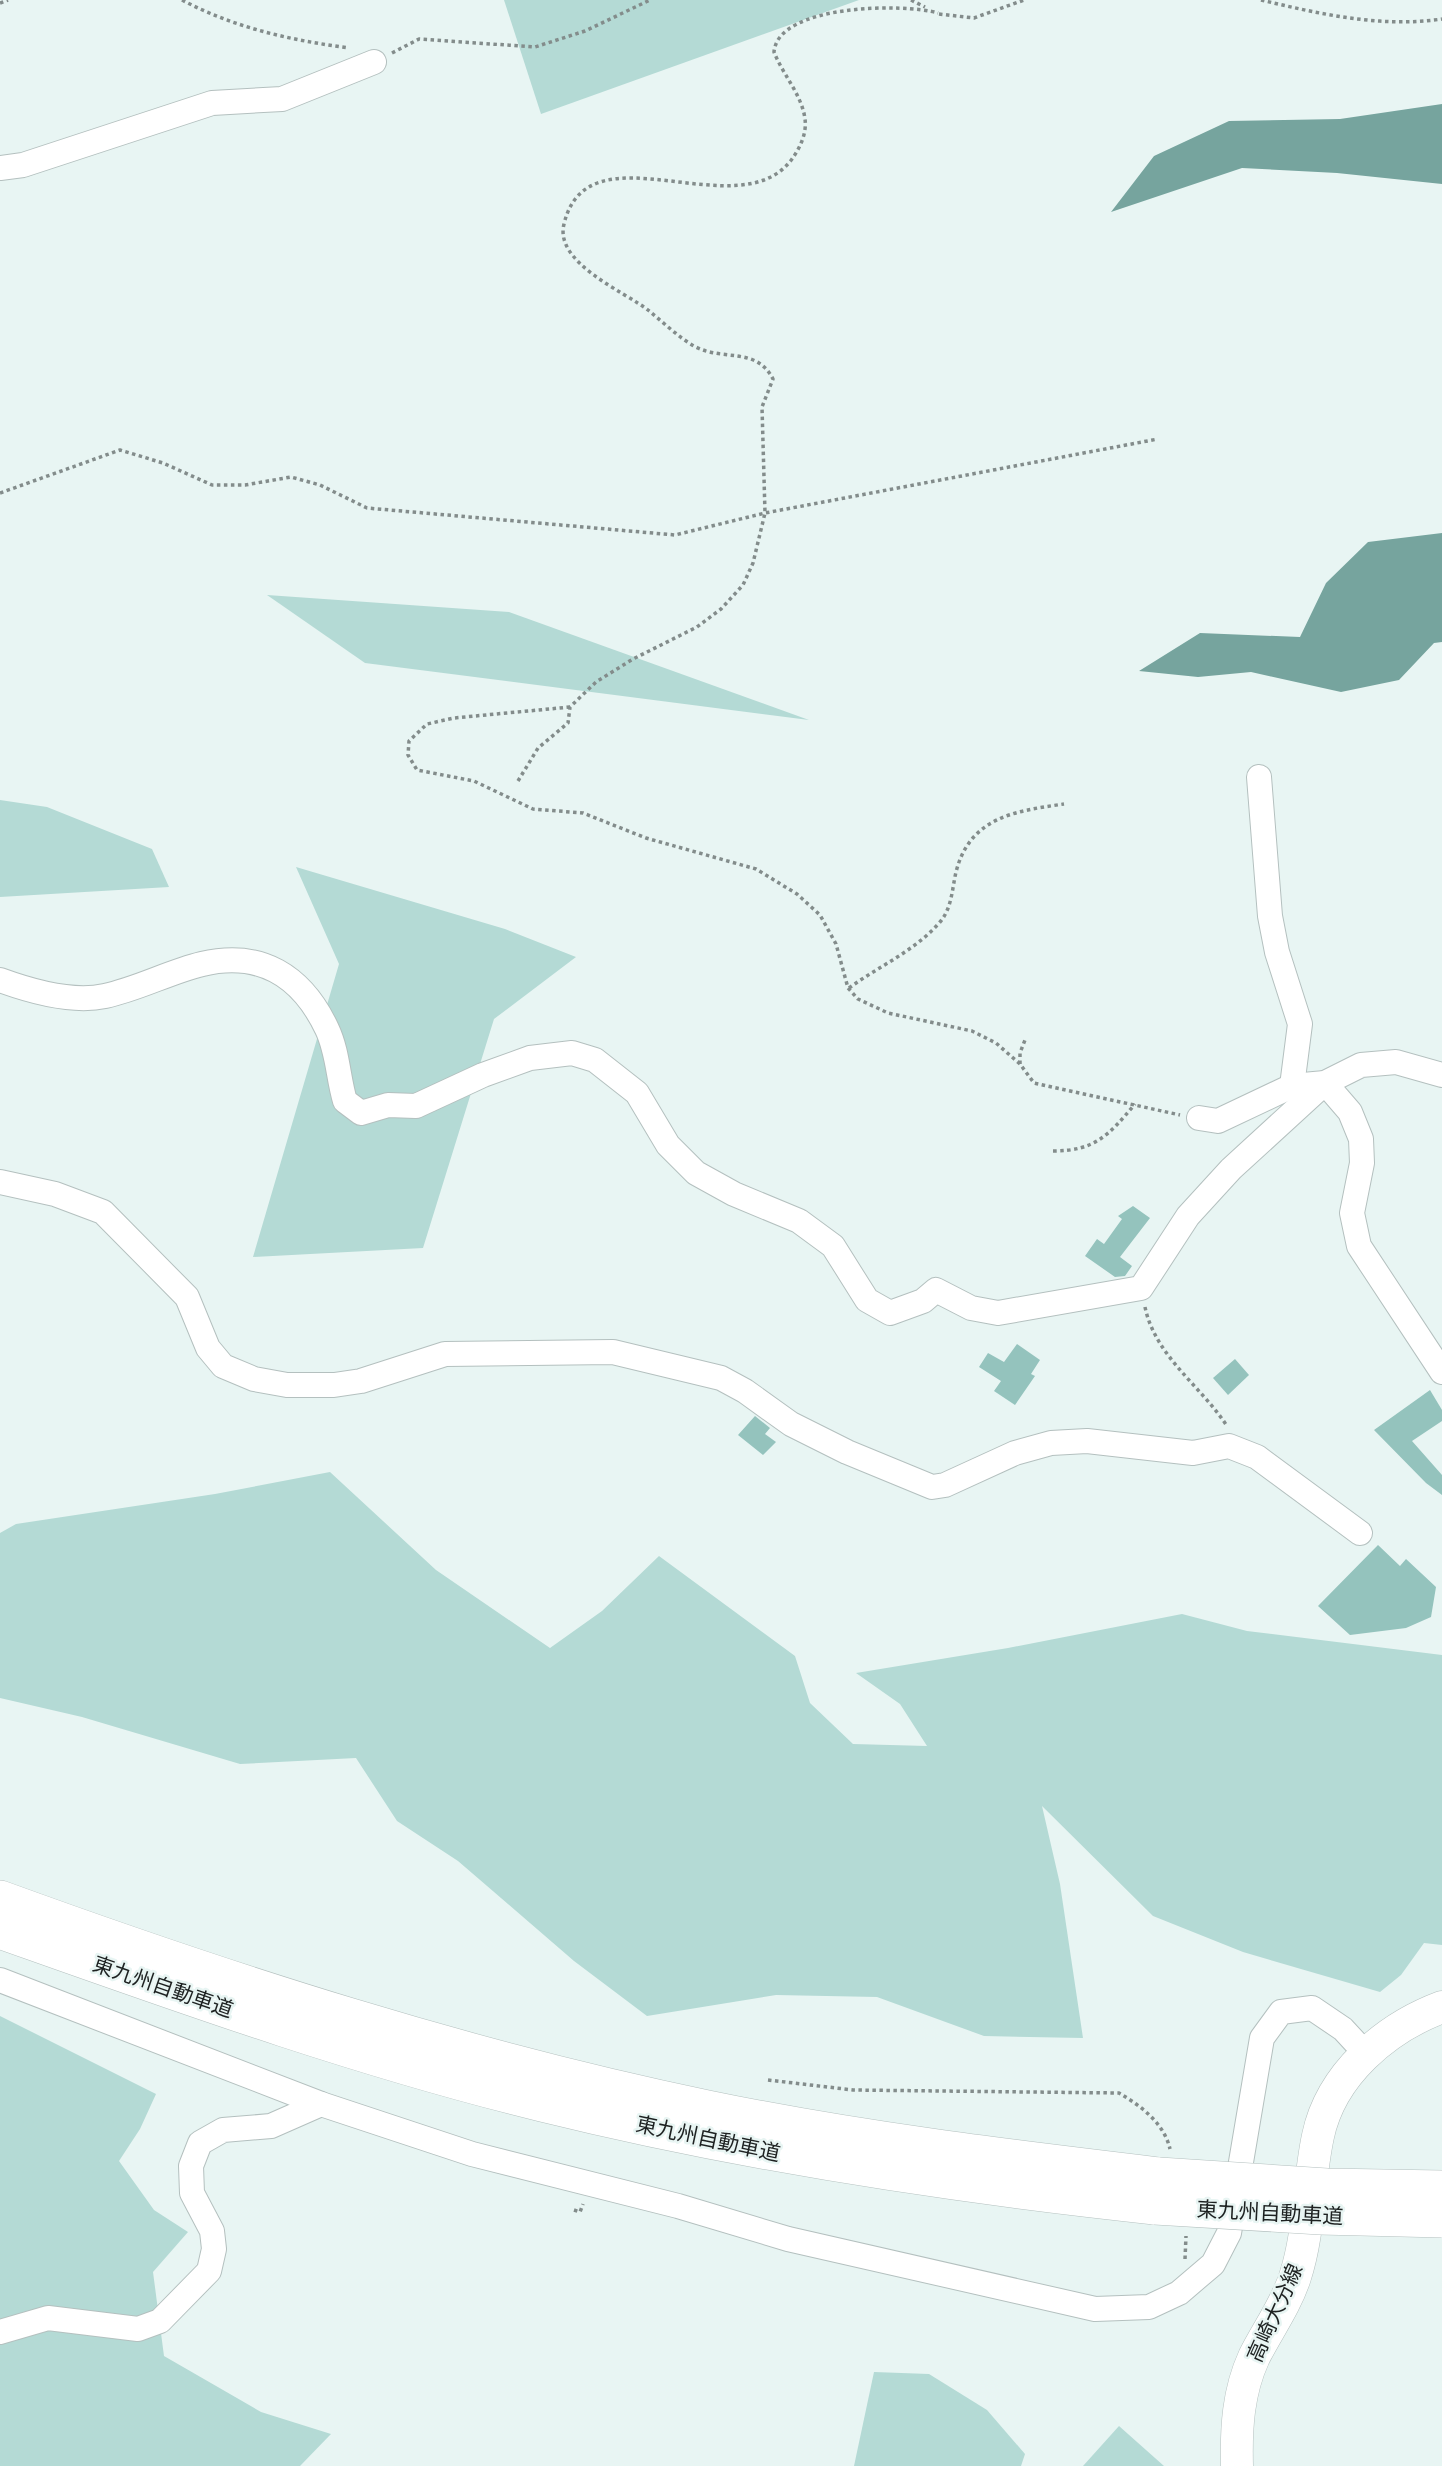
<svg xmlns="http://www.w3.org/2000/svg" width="1442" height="2466" font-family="Jost,'Noto Sans JP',sans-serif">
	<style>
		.green { fill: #b4dad5 }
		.water { fill: #76a49e }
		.building { fill: #94c3bd }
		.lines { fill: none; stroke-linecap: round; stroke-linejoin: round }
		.minor-casing { stroke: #b4c0bf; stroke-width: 26 }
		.major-casing { stroke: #b4c0bf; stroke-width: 33 }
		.highway-casing { stroke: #b4c0bf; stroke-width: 38 }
		.path { stroke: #838c8b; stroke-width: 3.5; stroke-dasharray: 3.5 3.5; stroke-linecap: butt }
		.minor { stroke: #fff; stroke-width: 24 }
		.major { stroke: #fff; stroke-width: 32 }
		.highway { stroke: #fff; stroke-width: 37 }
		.highway-bridge-casing { stroke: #b4c0bf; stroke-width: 38; stroke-linecap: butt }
		.highway-bridge { stroke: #fff; stroke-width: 37 }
		.labels { text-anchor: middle; stroke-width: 5; stroke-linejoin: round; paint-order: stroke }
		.street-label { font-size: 21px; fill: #1d2121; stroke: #e8f5f3 }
	</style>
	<rect width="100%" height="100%" fill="#e8f5f3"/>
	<g class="green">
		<path d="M 504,0 L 859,0 L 541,114 Z"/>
		<path d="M 267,595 L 509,612 L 809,720 L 365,663 Z"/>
		<path d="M 0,800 L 47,807 L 152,849 L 169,887 L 0,897 Z"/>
		<path d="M 296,867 L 505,929 L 576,957 L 494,1019 L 423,1248 L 253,1257 L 339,964 Z"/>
		<path d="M 330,1472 L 436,1570 L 550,1648 L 602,1611 L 659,1556 L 795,1656 L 810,1703 L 853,1744 L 927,1746 L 900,1704 L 856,1673 L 1008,1648 L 1182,1614 L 1247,1631 L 1442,1655 L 1442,1945 L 1424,1943 L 1401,1975 L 1380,1992 L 1243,1952 L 1153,1916 L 1042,1806 L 1060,1884 L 1083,2038 L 984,2036 L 877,1997 L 776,1995 L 647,2016 L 574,1961 L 458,1861 L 397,1821 L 356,1758 L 240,1764 L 82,1717 L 0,1698 L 0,1533 L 16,1524 L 215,1494 Z"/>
		<path d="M 0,2016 L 156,2094 L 140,2129 L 119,2161 L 154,2210 L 188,2232 L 153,2272 L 164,2356 L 261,2412 L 331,2434 L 300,2466 L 0,2466 Z"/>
		<path d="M 874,2372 L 929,2374 L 987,2410 L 1025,2454 L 1021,2466 L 854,2466 Z"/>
		<path d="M 1119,2426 L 1164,2466 L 1083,2466 Z"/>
	</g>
	<g class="water">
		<path d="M 1442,104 L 1442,184 L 1337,173 L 1242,168 L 1111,212 L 1154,156 L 1229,121 L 1340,119 Z"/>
		<path d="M 1442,533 L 1442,642 L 1434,643 L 1399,680 L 1341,692 L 1251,672 L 1198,677 L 1139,671 L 1200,633 L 1300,637 L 1326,583 L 1368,542 Z"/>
	</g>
	<g class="building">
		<path d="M 1133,1206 L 1150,1218 L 1120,1257 L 1132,1266 L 1125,1276 L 1115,1277 L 1085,1256 L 1097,1239 L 1104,1244 L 1122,1219 L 1118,1216 Z"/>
		<path d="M 1017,1344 L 1040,1360 L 1031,1374 L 1035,1376 L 1015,1405 L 994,1391 L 1001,1381 L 979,1367 L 988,1353 L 1004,1362 Z"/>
		<path d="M 1235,1359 L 1249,1375 L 1228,1395 L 1213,1378 Z"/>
		<path d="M 1430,1390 L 1442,1410 L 1442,1421 L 1412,1441 L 1442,1475 L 1442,1495 L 1426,1483 L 1374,1430 Z"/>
		<path d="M 755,1416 L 770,1428 L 765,1434 L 776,1442 L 763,1455 L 738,1435 Z"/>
		<path d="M 1378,1545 L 1400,1566 L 1406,1559 L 1436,1587 L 1431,1617 L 1406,1628 L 1350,1635 L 1318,1606 Z"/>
	</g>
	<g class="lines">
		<defs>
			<g id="minor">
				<path d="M 0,168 L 23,165 L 212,103 L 282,99 L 374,62"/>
				<path d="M 1259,777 L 1270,916 L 1277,952 L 1300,1024 L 1292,1086"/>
				<path d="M 0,980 C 30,991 73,1003 105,996 C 138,989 169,972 202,964 C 261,950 302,976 327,1029 C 338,1052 338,1078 345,1101 L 361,1113 L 388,1105 L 416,1106 L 483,1075 L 530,1058 L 572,1053 L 595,1060 L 637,1093 L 668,1145 L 696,1173 L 734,1194 L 799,1221 L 833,1246 L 867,1300 L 890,1313 L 923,1301 L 936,1290 L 971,1308 L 998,1313 L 1141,1288 L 1188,1216 L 1231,1169 L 1325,1083 L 1350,1112 L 1361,1139 L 1362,1163 L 1352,1213 L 1359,1246 L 1442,1372"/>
				<path d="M 1199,1118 L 1218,1121 L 1292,1086 L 1325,1083 L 1361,1065 L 1396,1062 L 1442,1075"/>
				<path d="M 0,1182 L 55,1194 L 103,1212 L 187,1297 L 208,1348 L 223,1366 L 254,1379 L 287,1385 L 334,1385 L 361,1381 L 445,1354 L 613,1352 L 721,1378 L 745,1391 L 791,1424 L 847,1452 L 932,1487 L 945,1485 L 1015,1453 L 1051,1443 L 1087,1441 L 1193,1453 L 1229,1446 L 1257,1457 L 1360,1533"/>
				<path d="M 0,1980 L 321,2104 L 472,2154 L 678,2206 L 788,2239 L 1095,2309 L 1149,2307 L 1179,2293 L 1213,2264 L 1229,2233 L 1262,2038 L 1281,2012 L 1312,2008 L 1343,2029 L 1366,2054"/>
				<path d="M 0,2332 L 48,2318 L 138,2329 L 160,2321 L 209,2271 L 214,2249 L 212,2231 L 192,2193 L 191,2166 L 200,2143 L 223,2130 L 271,2126 L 321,2104"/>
			</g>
			<path id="major" d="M 1237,2466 C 1236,2428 1238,2392 1254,2357 C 1267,2331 1286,2305 1295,2277 C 1310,2231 1308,2182 1318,2136 C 1331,2074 1386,2028 1442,2007"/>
			<g id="highway">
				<path d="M 0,1899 C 231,1983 467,2059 708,2109 C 857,2140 1008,2158 1159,2176"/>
				<path d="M 0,1930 C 178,1993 358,2058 542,2103 C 744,2153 949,2184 1155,2206"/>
			</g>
		</defs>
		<use href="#minor" class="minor-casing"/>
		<use href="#major" class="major-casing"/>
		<use href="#highway" class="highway-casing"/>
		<g class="path">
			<path d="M 182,0 C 235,28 290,40 349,48"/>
			<path d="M 911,0 L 925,7"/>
			<path d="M 1261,0 C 1320,14 1381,28 1442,19"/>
			<path d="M 0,3 L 8,0"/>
			<path d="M 939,14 L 974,18 L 1024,0"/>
			<path d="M 392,53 L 419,39 L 535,47 L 585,31 L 650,0"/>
			<path d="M 0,493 L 120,450 L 163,463 L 212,485 L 245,485 L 291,477 L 320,485 L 367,508 L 675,535 L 765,513 L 1158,439"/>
			<path d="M 570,707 L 454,718 L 427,724 L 409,741 L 408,755 L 417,770 L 474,781 L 533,809 L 583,813 L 646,838 L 756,869 L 797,894 L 820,915 L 836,944 L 848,988 L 858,999 L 888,1013 L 972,1031 L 996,1043 L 1020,1064 L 1034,1083 L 1180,1115"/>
			<path d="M 518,781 L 538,748 L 568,723 L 570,707 L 596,682 L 633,659 L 697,627 L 721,609 L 743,585 L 753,563 L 765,513 L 762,407 L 773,379 C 756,346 723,362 694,346 C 678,337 663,322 648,310 C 625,292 554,263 564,224 C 588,123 739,231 792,159 C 800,148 807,133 805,119 C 802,95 783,75 774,52 C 778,4 904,3 938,13"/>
			<path d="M 849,988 C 879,966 915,951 940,922 C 952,908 952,889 956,872 C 970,817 1015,811 1064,804"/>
			<path d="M 1020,1064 L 1020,1053 L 1025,1040"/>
			<path d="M 1053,1151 C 1095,1151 1109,1135 1135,1104"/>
			<path d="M 1145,1307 C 1155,1356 1201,1386 1227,1426"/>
			<path d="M 768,2080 L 853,2090 L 1119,2093 C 1141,2106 1164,2123 1170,2149"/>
			<path d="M 574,2210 L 580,2212 L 583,2204"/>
			<path d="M 1185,2259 L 1186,2236"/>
		</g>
		<use href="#minor" class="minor"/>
		<use href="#major" class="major"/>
		<use href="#highway" class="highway"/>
		<defs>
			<g id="highway-bridge">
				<path d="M 1159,2176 L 1327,2187 L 1442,2189"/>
				<path d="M 1155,2206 L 1320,2216 L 1442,2219"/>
			</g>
		</defs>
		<use href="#highway-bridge" class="highway-bridge-casing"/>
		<use href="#highway-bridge" class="highway-bridge"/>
	</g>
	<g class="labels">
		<g class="street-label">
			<text transform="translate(163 1987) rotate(19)" y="7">東九州自動車道</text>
			<text transform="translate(708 2139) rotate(12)" y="7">東九州自動車道</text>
			<text transform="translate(1270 2213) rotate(3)" y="7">東九州自動車道</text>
			<text transform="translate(1275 2313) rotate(-66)" y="7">高崎大分線</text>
		</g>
	</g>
</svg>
